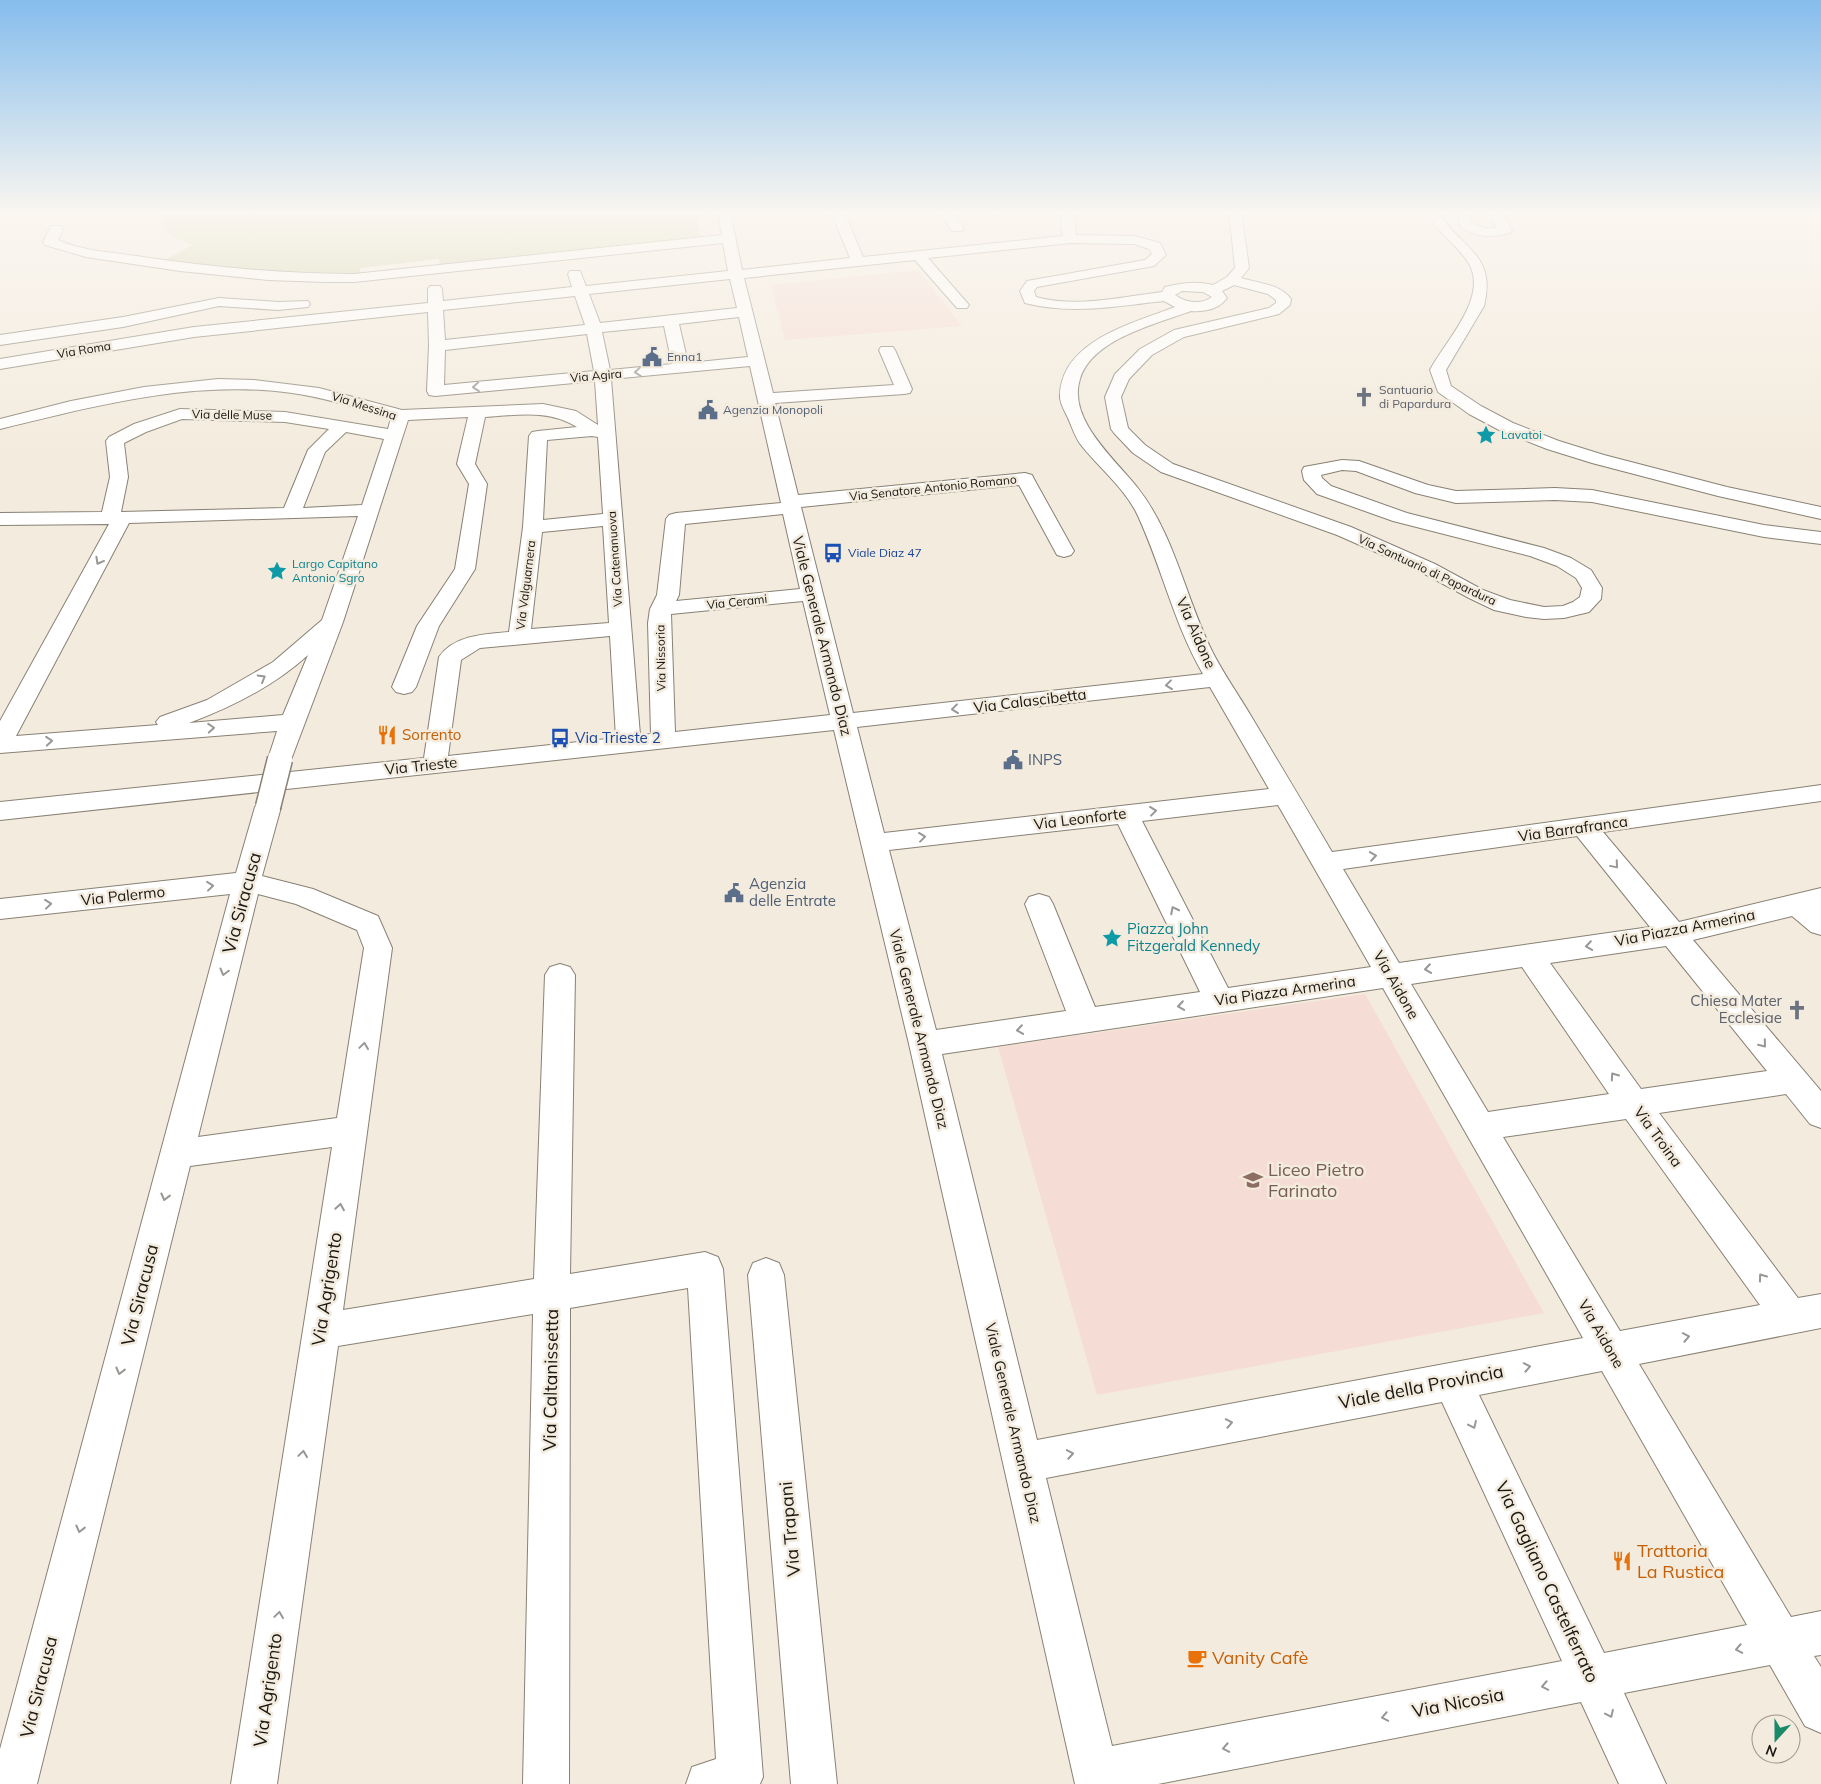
<svg xmlns="http://www.w3.org/2000/svg" width="1821" height="1784" font-family="Mulish,sans-serif">
	<style>
		.education { fill: #f5dcd4 }
		.green { fill: #cbd1a2 }
		.lines { fill: none; stroke-linecap: round; stroke-linejoin: round }
		.minor-casing { stroke: #888174; stroke-width: 2 }
		.minor { fill: #fff; fill-rule: evenodd }
		.minor-bridge-casing { stroke: #888174; stroke-width: 27; stroke-linecap: butt }
		.minor-bridge { stroke: #fff; stroke-width: 24 }
		.oneway { stroke: #989794 }
		.labels { text-anchor: middle; stroke-width: 5; stroke-linejoin: round; paint-order: stroke }
		.far-street-label { font-size: 12px; fill: #191712; stroke: #f3ebdd }
		.far-service-label { font-size: 12px; fill: #4e5e75; stroke: #f3ebdd; text-anchor: start }
		.far-worship-label { font-size: 12px; fill: #5b616d; stroke: #f3ebdd; text-anchor: start }
		.far-culture-label { font-size: 12px; fill: #0d838f; stroke: #f3ebdd; text-anchor: start }
		.far-transit-label { font-size: 12px; fill: #164399; stroke: #f3ebdd; text-anchor: start }
		.street-label { font-size: 15px; fill: #191712; stroke: #f3ebdd }
		.food-label { font-size: 15px; fill: #c56008; stroke: #f3ebdd; text-anchor: start }
		.transit-label { font-size: 15px; fill: #164399; stroke: #f3ebdd; text-anchor: start }
		.service-label { font-size: 15px; fill: #4e5e75; stroke: #f3ebdd; text-anchor: start }
		.culture-label { font-size: 15px; fill: #0d838f; stroke: #f3ebdd; text-anchor: start }
		.worship-label { font-size: 15px; fill: #5b616d; stroke: #f3ebdd; text-anchor: end }
		.near-street-label { font-size: 18px; fill: #191712; stroke: #f3ebdd }
		.near-education-label { font-size: 18px; fill: #785e54; stroke: #f3ebdd; text-anchor: start }
		.near-food-label { font-size: 18px; fill: #c56008; stroke: #f3ebdd; text-anchor: start }
	</style>
	<rect width="100%" height="100%" fill="#f3ebdd"/>
	<g class="education">
		<path d="M 918,270 L 962,326 L 785,340 L 771,285 Z"/>
		<path d="M 1365,994 L 1544,1313 L 1097,1395 L 998,1047 Z"/>
	</g>
	<path class="green" d="M 168,212 L 696,212 L 701,239 L 440,266 L 439,259 L 360,268 L 360,274 L 295,275 L 165,260 L 193,245 C 181,240 165,236 161,223 Z"/>
	<g class="lines">
		<defs>
			<g id="minor">
				<path d="M 718,212 L 730,212 L 742,270 L 850,258 L 831,212 L 844,212 L 863,257 L 1063,236 L 1061,223 L 1064,212 L 1076,212 L 1075,223 L 1076,235 L 1135,236 L 1160,243 L 1166,255 L 1154,266 L 1037,287 L 1034,291 L 1036,297 C 1077,308 1121,297 1162,292 L 1165,287 C 1182,283 1196,281 1213,285 L 1227,277 L 1235,268 L 1230,218 L 1225,212 L 1239,212 L 1242,217 L 1249,268 L 1241,278 C 1258,283 1280,284 1291,299 L 1290,305 L 1279,314 L 1184,337 L 1152,355 L 1129,379 L 1121,397 L 1128,428 L 1145,445 L 1173,464 L 1351,527 L 1435,564 L 1483,590 L 1510,600 L 1544,607 L 1563,606 L 1573,602 L 1580,597 L 1582,588 L 1576,578 L 1557,566 L 1530,556 L 1393,521 L 1317,494 L 1304,480 L 1302,471 L 1304,467 L 1342,460 L 1359,461 L 1428,485 L 1456,491 L 1555,488 L 1592,490 L 1764,525 L 1821,532 L 1821,544 L 1764,537 L 1592,502 L 1555,500 L 1456,503 L 1415,493 L 1356,471 L 1342,470 L 1321,475 L 1322,478 L 1331,486 L 1407,513 L 1544,548 L 1571,558 L 1591,570 L 1602,588 L 1601,599 L 1589,612 L 1564,618 L 1544,619 L 1526,617 L 1494,610 L 1469,598 L 1421,572 L 1337,535 L 1161,472 L 1133,453 L 1114,433 L 1111,429 L 1105,397 L 1115,374 L 1140,349 L 1174,330 L 1269,308 L 1276,303 L 1276,300 L 1268,294 L 1234,285 L 1222,291 L 1227,298 C 1219,309 1205,312 1191,311 C 1156,324 1092,339 1080,379 C 1067,419 1115,459 1137,487 C 1175,535 1185,597 1212,651 C 1223,673 1238,694 1251,716 C 1278,761 1305,806 1332,852 L 1821,785 L 1821,801 L 1603,832 L 1679,922 L 1821,888 L 1821,935 L 1811,932 L 1792,916 L 1693,940 L 1821,1091 L 1821,1128 L 1810,1124 L 1786,1094 L 1659,1113 L 1798,1298 L 1821,1294 L 1821,1328 L 1639,1364 L 1791,1617 L 1821,1611 L 1821,1655 L 1814,1656 L 1821,1667 L 1821,1733 L 1805,1726 L 1770,1665 L 1624,1693 L 1666,1784 L 1619,1784 L 1581,1702 L 1158,1784 L 1075,1784 L 909,1044 L 834,730 L 0,820 L 0,802 L 424,758 L 439,657 C 454,635 485,634 509,632 L 523,527 L 529,436 L 532,432 L 538,431 L 577,427 C 549,409 517,415 485,417 L 475,464 L 487,484 L 475,569 L 439,626 L 416,687 L 412,692 L 404,694 L 396,692 L 392,687 L 417,626 L 455,569 L 469,484 L 457,464 L 468,417 L 408,420 L 343,622 L 289,765 L 280,767 L 271,765 L 268,759 L 277,731 L 0,753 L 0,721 L 109,524 L 0,525 L 0,513 L 102,512 L 110,477 L 106,441 L 109,437 L 134,424 L 180,409 L 285,412 L 388,429 L 391,418 C 359,408 326,398 292,393 C 193,379 95,406 0,429 L 0,419 L 71,401 L 144,387 L 218,379 L 254,380 L 319,388 L 402,410 L 543,404 L 576,411 L 598,425 L 595,381 L 435,396 L 429,395 L 427,391 L 429,346 L 428,312 L 194,337 L 0,369 L 0,359 L 194,327 L 428,303 L 428,289 L 430,286 L 440,286 L 442,289 L 443,301 L 572,287 L 568,274 L 570,271 L 580,271 L 586,286 L 728,271 L 723,243 L 354,282 L 325,282 L 268,280 L 180,271 L 86,257 L 45,245 L 43,242 L 51,226 L 61,226 L 63,229 L 58,240 C 82,251 110,252 136,256 C 209,267 281,274 354,274 L 722,235 ZM 1070,243 L 1134,244 L 1149,249 L 1152,254 L 1145,260 L 1027,281 L 1020,291 L 1025,303 C 1071,315 1117,306 1164,301 L 1175,307 C 1133,323 1060,341 1060,397 C 1060,403 1065,412 1068,418 C 1072,427 1075,437 1081,445 C 1099,468 1126,489 1138,516 C 1162,568 1174,624 1203,674 L 853,713 L 801,507 L 1019,485 L 1057,555 L 1064,557 L 1071,555 L 1074,551 L 1034,479 L 1032,475 L 1025,473 L 798,495 L 775,403 L 904,394 L 910,393 L 912,389 L 895,350 L 893,347 L 881,347 L 879,350 L 894,385 L 773,393 L 744,278 L 915,260 L 957,308 L 967,308 L 969,305 L 928,258 ZM 730,279 L 737,308 L 600,323 L 589,294 ZM 1182,291 L 1203,292 L 1212,297 C 1201,305 1186,303 1175,295 ZM 575,296 L 585,325 L 445,340 L 443,310 ZM 739,317 L 748,357 L 688,363 L 679,324 ZM 664,326 L 672,364 L 610,370 L 602,332 ZM 587,334 L 594,371 L 444,385 L 445,350 ZM 750,366 L 781,503 L 676,513 L 669,515 L 666,519 L 657,595 L 650,609 L 648,623 L 651,734 L 640,735 L 611,379 ZM 182,419 L 285,422 L 329,429 L 308,450 L 284,508 L 121,512 L 128,477 L 124,443 L 146,432 ZM 346,432 L 384,439 L 362,505 L 303,508 L 325,452 ZM 592,436 L 598,437 L 603,514 L 543,520 L 547,440 ZM 783,514 L 800,589 L 676,601 L 679,595 L 685,524 ZM 358,516 L 322,620 L 273,662 L 207,700 L 160,717 L 156,722 L 158,725 L 16,736 L 129,523 ZM 603,526 L 609,623 L 531,629 L 542,532 ZM 803,601 L 830,715 L 675,732 L 671,614 ZM 610,636 L 616,738 L 448,756 L 461,660 L 480,648 ZM 308,655 L 283,715 L 189,723 C 232,707 274,686 308,655 ZM 1210,687 L 1269,789 L 884,833 L 857,727 ZM 1278,805 L 1371,967 L 1228,988 L 1142,821 ZM 1118,824 L 1200,992 L 1095,1007 L 1053,904 L 1049,897 L 1039,894 L 1029,897 L 1025,904 L 1066,1011 L 936,1030 L 889,850 ZM 1577,836 L 1650,927 L 1399,963 L 1343,869 ZM 1666,946 L 1767,1071 L 1641,1089 L 1550,963 ZM 1522,967 L 1609,1094 L 1488,1112 L 1411,984 ZM 1383,988 L 1583,1338 L 1037,1440 L 942,1054 ZM 1626,1119 L 1760,1305 L 1620,1331 L 1503,1137 ZM 1602,1371 L 1747,1625 L 1604,1653 L 1479,1395 ZM 1442,1402 L 1562,1661 L 1112,1746 L 1046,1478 Z"/>
				<path d="M 940,212 L 953,212 L 964,228 L 962,231 L 952,231 Z"/>
				<path d="M 996,212 L 1009,212 L 1009,214 L 1003,218 L 998,217 Z"/>
				<path d="M 1426,212 L 1439,212 C 1460,250 1497,252 1484,306 L 1446,370 L 1451,386 L 1481,406 L 1513,423 L 1559,441 L 1604,455 L 1727,487 L 1821,507 L 1821,519 L 1718,496 L 1592,463 L 1547,449 L 1501,431 L 1469,414 L 1438,392 L 1430,370 C 1445,341 1490,297 1468,262 C 1456,244 1437,232 1426,212 Z"/>
				<path d="M 1458,212 L 1470,212 L 1471,222 C 1480,228 1487,229 1497,228 L 1489,212 L 1502,212 L 1512,230 L 1510,233 C 1492,238 1475,238 1460,226 Z"/>
				<path d="M 219,298 L 278,302 L 308,301 L 310,304 L 308,307 L 278,310 L 219,306 L 123,327 L 0,345 L 0,335 L 123,317 Z"/>
				<path d="M 268,798 L 277,801 L 281,807 L 262,876 L 313,889 L 378,916 L 392,948 L 343,1310 L 534,1279 L 545,975 L 550,967 L 560,964 L 570,967 L 575,975 L 570,1274 L 705,1252 L 718,1257 L 723,1269 L 763,1777 L 760,1784 L 686,1784 L 692,1767 L 716,1759 L 688,1288 L 570,1308 L 569,1784 L 523,1784 L 533,1314 L 338,1346 L 277,1784 L 231,1784 L 332,1147 L 190,1166 L 37,1784 L 0,1784 L 0,1749 L 230,894 L 0,919 L 0,899 L 236,873 L 255,807 L 259,801 ZM 258,894 L 296,904 L 357,930 L 364,948 L 337,1118 L 198,1137 Z"/>
				<path d="M 766,1258 L 779,1263 L 784,1275 L 837,1784 L 791,1784 L 748,1275 L 753,1263 Z"/>
			</g>
		</defs>
		<use href="#minor" class="minor-casing"/>
		<use href="#minor" class="minor"/>
		<defs>
			<path id="minor-bridge" d="M 268,807 L 280,759"/>
		</defs>
		<use href="#minor-bridge" class="minor-bridge-casing"/>
		<use href="#minor-bridge" class="minor-bridge"/>
	</g>
	<defs><path id="oneway-chevron" d="M-2-3.5L2.5 0L-2 3.5" fill="none" stroke-width="1.6" stroke-linecap="round" stroke-linejoin="round" transform="scale(1.25)"/></defs>
	<g class="oneway">
		<use href="#oneway-chevron" transform="translate(638 372) rotate(174)"/>
		<use href="#oneway-chevron" transform="translate(476 387) rotate(175)"/>
		<use href="#oneway-chevron" transform="translate(99 561) rotate(119)"/>
		<use href="#oneway-chevron" transform="translate(262 678) rotate(-30)"/>
		<use href="#oneway-chevron" transform="translate(1169 685) rotate(173)"/>
		<use href="#oneway-chevron" transform="translate(955 709) rotate(173)"/>
		<use href="#oneway-chevron" transform="translate(211 728) rotate(-4)"/>
		<use href="#oneway-chevron" transform="translate(49 741) rotate(-5)"/>
		<use href="#oneway-chevron" transform="translate(1153 811) rotate(-7)"/>
		<use href="#oneway-chevron" transform="translate(922 837) rotate(-7)"/>
		<use href="#oneway-chevron" transform="translate(1373 856) rotate(-8)"/>
		<use href="#oneway-chevron" transform="translate(1615 865) rotate(50)"/>
		<use href="#oneway-chevron" transform="translate(210 886) rotate(-6)"/>
		<use href="#oneway-chevron" transform="translate(48 904) rotate(-6)"/>
		<use href="#oneway-chevron" transform="translate(1174 910) rotate(-117)"/>
		<use href="#oneway-chevron" transform="translate(1589 946) rotate(172)"/>
		<use href="#oneway-chevron" transform="translate(1428 969) rotate(172)"/>
		<use href="#oneway-chevron" transform="translate(224 972) rotate(105)"/>
		<use href="#oneway-chevron" transform="translate(1181 1006) rotate(172)"/>
		<use href="#oneway-chevron" transform="translate(1020 1030) rotate(172)"/>
		<use href="#oneway-chevron" transform="translate(1763 1044) rotate(51)"/>
		<use href="#oneway-chevron" transform="translate(364 1046) rotate(-82)"/>
		<use href="#oneway-chevron" transform="translate(1614 1076) rotate(-125)"/>
		<use href="#oneway-chevron" transform="translate(165 1197) rotate(104)"/>
		<use href="#oneway-chevron" transform="translate(340 1207) rotate(-81)"/>
		<use href="#oneway-chevron" transform="translate(1762 1277) rotate(-126)"/>
		<use href="#oneway-chevron" transform="translate(1686 1337) rotate(-11)"/>
		<use href="#oneway-chevron" transform="translate(1527 1367) rotate(-11)"/>
		<use href="#oneway-chevron" transform="translate(120 1371) rotate(104)"/>
		<use href="#oneway-chevron" transform="translate(1229 1423) rotate(-11)"/>
		<use href="#oneway-chevron" transform="translate(1473 1425) rotate(65)"/>
		<use href="#oneway-chevron" transform="translate(303 1454) rotate(-82)"/>
		<use href="#oneway-chevron" transform="translate(1070 1454) rotate(-10)"/>
		<use href="#oneway-chevron" transform="translate(80 1529) rotate(104)"/>
		<use href="#oneway-chevron" transform="translate(279 1615) rotate(-82)"/>
		<use href="#oneway-chevron" transform="translate(1739 1649) rotate(169)"/>
		<use href="#oneway-chevron" transform="translate(1545 1686) rotate(169)"/>
		<use href="#oneway-chevron" transform="translate(1610 1714) rotate(65)"/>
		<use href="#oneway-chevron" transform="translate(1385 1717) rotate(169)"/>
		<use href="#oneway-chevron" transform="translate(1226 1748) rotate(169)"/>
	</g>
	<linearGradient id="sky" x2="0" y2="1"><stop stop-color="#85bded"/><stop offset="0.46" stop-color="#faf6f0"/><stop offset="1" stop-color="#faf6f0" stop-opacity="0"/></linearGradient>
	<rect width="1821" height="462" fill="url(#sky)"/>
	<defs>
		<symbol id="civic-bare" viewBox="-9 -9 18 18"><path d="M-.6-6.5H3V-4.5H.6V-3L4-1V1h2V6H-6V1h2V-1L-.6-3ZM-1.2 2.5V6h2.4V2.5Z" fill="#5c6f8a" stroke="#f3ebdd" stroke-width="2.5" paint-order="stroke"/></symbol>
		<symbol id="church-bare" viewBox="-9 -9 18 18"><path d="M-1.2-6h2.4v3.5h3.3v2.4h-3.3V6h-2.4V-.1h-3.3v-2.4h3.3Z" fill="#6b7280" stroke="#f3ebdd" stroke-width="2.5" paint-order="stroke"/></symbol>
		<symbol id="sight-bare" viewBox="-9 -9 18 18"><path d="M0-6L1.8-2.2L6-1.7L2.9 1.2L3.7 5.4L0 3.3L-3.7 5.4L-2.9 1.2L-6-1.7L-1.8-2.2Z" fill="#0f9aa8" stroke="#f3ebdd" stroke-width="2.5" paint-order="stroke"/></symbol>
		<symbol id="bus-bare" viewBox="-9 -9 18 18"><path d="M-5-6H5V4H4V6H2V4H-2V6H-4V4H-5ZM-3.5-4V0h7V-4ZM-3.5 1.2v1.5H-2V1.2ZM2 1.2v1.5H3.5V1.2Z" fill="#1a4fb4" stroke="#f3ebdd" stroke-width="2.5" paint-order="stroke"/></symbol>
		<symbol id="restaurant-bare" viewBox="-9 -9 18 18"><path d="M-5-6h1v4h1v-4h1v4h1v-4h1v5L-1.5 .5V6h-2V.5L-5-1ZM5-6V6H3V1.5H1.5Q1.5-4 5-6Z" fill="#e8710a" stroke="#f3ebdd" stroke-width="2.5" paint-order="stroke"/></symbol>
		<symbol id="school-bare" viewBox="-9 -9 18 18"><path d="M0-5L7-2L0 1L-7-2ZM-4 1L0 2.5L4 1V4Q0 6-4 4Z" fill="#8d6e63" stroke="#f3ebdd" stroke-width="2.5" paint-order="stroke"/></symbol>
		<symbol id="cafe-bare" viewBox="-9 -9 18 18"><path d="M-5.5-4.5H6V0H3Q3 3.5 0 3.5H-2.5Q-5.5 3.5-5.5 0ZM3-3.2v2h1.7v-2ZM-6 4.5H4V6H-6Z" fill="#e8710a" stroke="#f3ebdd" stroke-width="2.5" paint-order="stroke"/></symbol>
	</defs>
	<g fill-rule="evenodd">
		<use href="#civic-bare" x="638" y="343" width="28" height="28"/>
		<use href="#church-bare" x="1350" y="383" width="28" height="28"/>
		<use href="#civic-bare" x="694" y="396" width="28" height="28"/>
		<use href="#sight-bare" x="1472" y="421" width="28" height="28"/>
		<use href="#bus-bare" x="819" y="539" width="28" height="28"/>
		<use href="#sight-bare" x="263" y="557" width="28" height="28"/>
		<use href="#restaurant-bare" x="373" y="721" width="28" height="28"/>
		<use href="#bus-bare" x="546" y="724" width="28" height="28"/>
		<use href="#civic-bare" x="999" y="746" width="28" height="28"/>
		<use href="#civic-bare" x="720" y="879" width="28" height="28"/>
		<use href="#sight-bare" x="1098" y="924" width="28" height="28"/>
		<use href="#church-bare" x="1783" y="996" width="28" height="28"/>
		<use href="#school-bare" x="1239" y="1166" width="28" height="28"/>
		<use href="#restaurant-bare" x="1608" y="1547" width="28" height="28"/>
		<use href="#cafe-bare" x="1183" y="1644" width="28" height="28"/>
	</g>
	<g class="labels">
		<g class="far-street-label">
			<text transform="translate(84 350) rotate(-9)" y="4">Via Roma</text>
			<text transform="translate(596 376) rotate(-5)" y="4">Via Agira</text>
			<text transform="translate(364 406) rotate(18)" y="4">Via Messina</text>
			<text transform="translate(232 415) rotate(1)" y="4">Via delle Muse</text>
			<text transform="translate(933 488) rotate(-6)" y="4">Via Senatore Antonio Romano</text>
			<text transform="translate(615 559) rotate(-94)" y="4">Via Catenanuova</text>
			<text transform="translate(1427 570) rotate(25)" y="4">Via Santuario di Papardura</text>
			<text transform="translate(526 585) rotate(-83)" y="4">Via Valguarnera</text>
			<text transform="translate(737 602) rotate(-6)" y="4">Via Cerami</text>
			<text transform="translate(661 658) rotate(-91)" y="4">Via Nissoria</text>
		</g>
		<g class="far-service-label">
			<text x="667" y="361">Enna1</text>
			<text x="723" y="414">Agenzia Monopoli</text>
		</g>
		<g class="far-worship-label">
			<text x="1379" y="394">Santuario<tspan x="1379" dy="14">di Papardura</tspan></text>
		</g>
		<g class="far-culture-label">
			<text x="1501" y="439">Lavatoi</text>
			<text x="292" y="568">Largo Capitano<tspan x="292" dy="14">Antonio Sgro</tspan></text>
		</g>
		<g class="far-transit-label">
			<text x="848" y="557">Viale Diaz 47</text>
		</g>
		<g class="street-label">
			<text transform="translate(1196 633) rotate(66)" y="5">Via Aidone</text>
			<text transform="translate(822 636) rotate(76)" y="5">Viale Generale Armando Diaz</text>
			<text transform="translate(1030 701) rotate(-7)" y="5">Via Calascibetta</text>
			<text transform="translate(421 766) rotate(-6)" y="5">Via Trieste</text>
			<text transform="translate(1080 819) rotate(-7)" y="5">Via Leonforte</text>
			<text transform="translate(1573 829) rotate(-8)" y="5">Via Barrafranca</text>
			<text transform="translate(123 896) rotate(-6)" y="5">Via Palermo</text>
			<text transform="translate(1685 928) rotate(-11)" y="5">Via Piazza Armerina</text>
			<text transform="translate(1396 985) rotate(60)" y="5">Via Aidone</text>
			<text transform="translate(1285 991) rotate(-8)" y="5">Via Piazza Armerina</text>
			<text transform="translate(919 1029) rotate(76)" y="5">Viale Generale Armando Diaz</text>
			<text transform="translate(1658 1137) rotate(54)" y="5">Via Troina</text>
			<text transform="translate(1601 1334) rotate(60)" y="5">Via Aidone</text>
			<text transform="translate(1013 1423) rotate(77)" y="5">Viale Generale Armando Diaz</text>
		</g>
		<g class="food-label">
			<text x="402" y="740">Sorrento</text>
		</g>
		<g class="transit-label">
			<text x="575" y="743">Via Trieste 2</text>
		</g>
		<g class="service-label">
			<text x="1028" y="765">INPS</text>
			<text x="749" y="889">Agenzia<tspan x="749" dy="17">delle Entrate</tspan></text>
		</g>
		<g class="culture-label">
			<text x="1127" y="934">Piazza John<tspan x="1127" dy="17">Fitzgerald Kennedy</tspan></text>
		</g>
		<g class="worship-label">
			<text x="1782" y="1006">Chiesa Mater<tspan x="1782" dy="17">Ecclesiae</tspan></text>
		</g>
		<g class="near-street-label">
			<text transform="translate(242 903) rotate(-75)" y="6">Via Siracusa</text>
			<text transform="translate(327 1289) rotate(-81)" y="6">Via Agrigento</text>
			<text transform="translate(140 1295) rotate(-76)" y="6">Via Siracusa</text>
			<text transform="translate(551 1380) rotate(-89)" y="6">Via Caltanissetta</text>
			<text transform="translate(1421 1387) rotate(-11)" y="6">Viale della Provincia</text>
			<text transform="translate(790 1529) rotate(-95)" y="6">Via Trapani</text>
			<text transform="translate(1547 1582) rotate(65)" y="6">Via Gagliano Castelferrato</text>
			<text transform="translate(39 1687) rotate(-76)" y="6">Via Siracusa</text>
			<text transform="translate(268 1690) rotate(-82)" y="6">Via Agrigento</text>
			<text transform="translate(1458 1703) rotate(-11)" y="6">Via Nicosia</text>
		</g>
		<g class="near-education-label">
			<text x="1268" y="1176">Liceo Pietro<tspan x="1268" dy="21">Farinato</tspan></text>
		</g>
		<g class="near-food-label">
			<text x="1637" y="1557">Trattoria<tspan x="1637" dy="21">La Rustica</tspan></text>
			<text x="1212" y="1664">Vanity Cafè</text>
		</g>
	</g>
	<g transform="translate(1776 1739) rotate(201)"><circle r="24" fill="#f3ebdd" stroke="#9c968c"/>
	<path d="M0-4L9 19L0 12L-9 19Z" fill="#1b8a69"/>
	<text y="-8" font-size="14" font-weight="bold" text-anchor="middle" fill="#191712">N</text>
	</g>
</svg>
